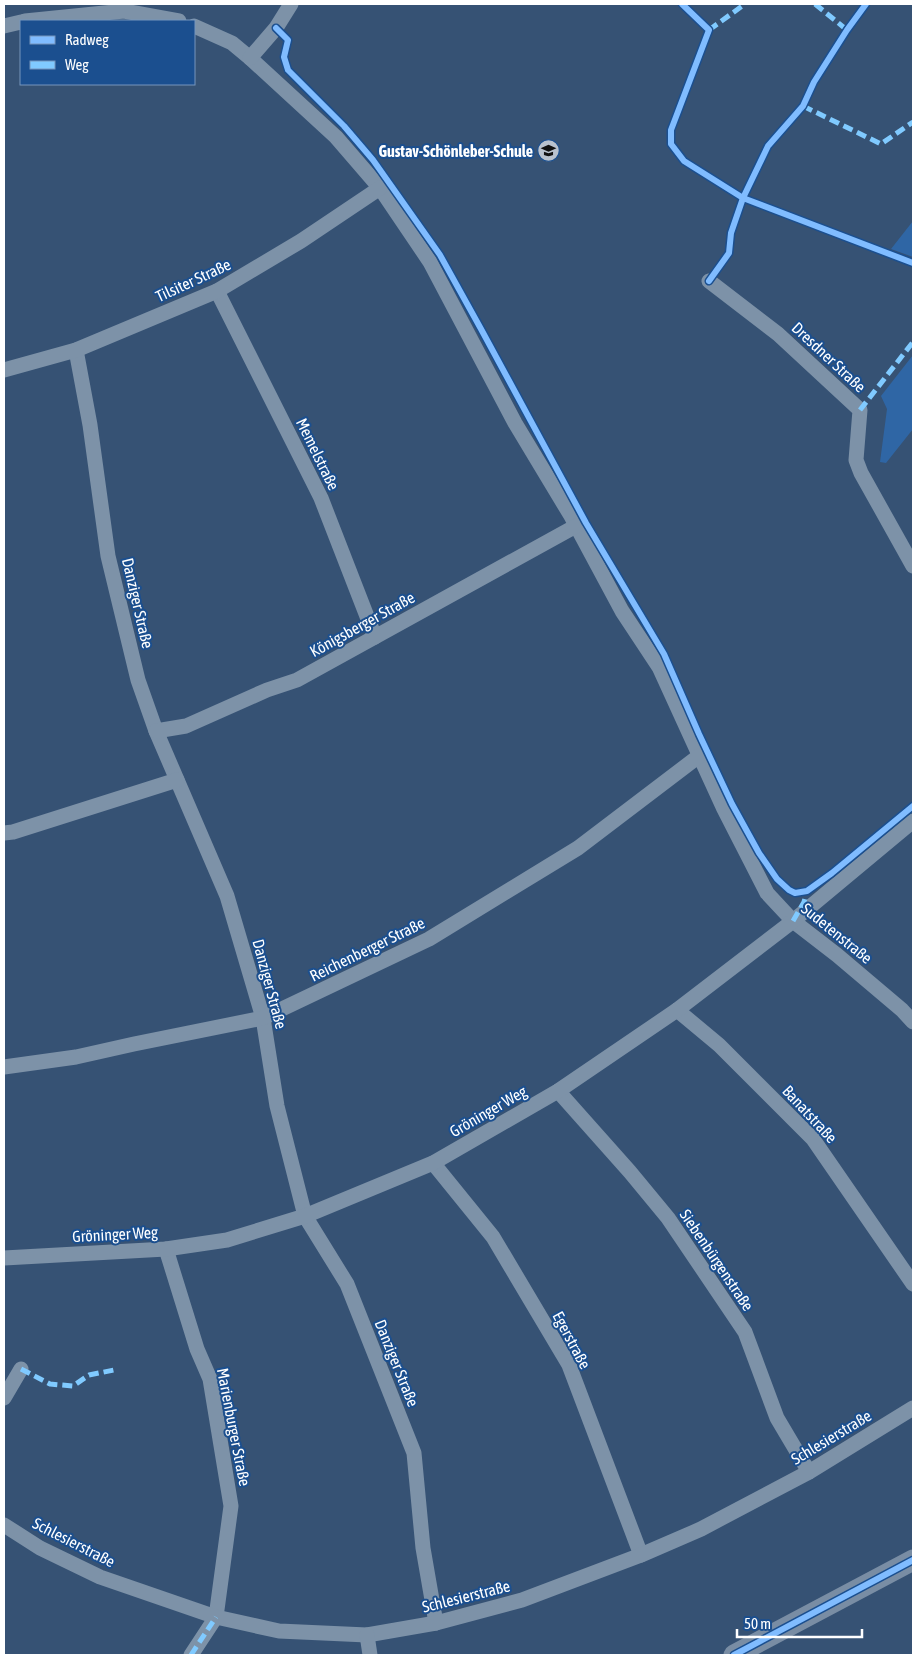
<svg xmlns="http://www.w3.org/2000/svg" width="917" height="1659" font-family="'Asap Condensed',sans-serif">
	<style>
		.green { fill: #2f66a5 }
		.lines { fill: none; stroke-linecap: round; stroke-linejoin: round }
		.street { stroke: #7d92a8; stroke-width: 15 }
		.secondary { stroke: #798da4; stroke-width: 21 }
		.quiet { stroke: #80caff; stroke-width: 5; stroke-dasharray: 10 5; stroke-linecap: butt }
		.cycleway-casing { stroke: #1b4f8f; stroke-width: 9 }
		.cycleway { stroke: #80bcff; stroke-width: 6 }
		.labels { text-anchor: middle; stroke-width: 4; stroke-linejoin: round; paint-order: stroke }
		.poi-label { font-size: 16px; font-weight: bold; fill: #fff; stroke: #1b4f8f; text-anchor: end }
		.street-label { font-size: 16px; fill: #fff; stroke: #1b4f8f }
	</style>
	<rect width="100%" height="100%" fill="#365274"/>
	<g class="green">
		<path d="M 913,221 L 913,257 L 891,249 Z"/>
		<path d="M 913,355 L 913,429 L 886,463 L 880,462 L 887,409 L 881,396 Z"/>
	</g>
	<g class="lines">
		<g class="street">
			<path d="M 25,21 L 124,11 L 179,21"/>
			<path d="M 4,26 L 21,22"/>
			<path d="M 194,26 L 232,43 L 250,58 L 336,137 L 380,188 L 430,262 L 515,423 L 571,516 L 622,611 L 659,667 L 723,807 L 767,893 L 793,921 L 837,955 L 902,1010 L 913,1022"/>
			<path d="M 250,58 L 276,28 L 291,4"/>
			<path d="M 709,281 L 778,334 L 860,410 L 856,460 L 861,473 L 913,566"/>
			<path d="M 217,291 L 321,498 L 375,637"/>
			<path d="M 76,350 L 90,425 L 108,556 L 138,680 L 156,731 L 227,896 L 263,1018 L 277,1106 L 305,1216 L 347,1284 L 414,1453 L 423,1548 L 436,1623"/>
			<path d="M 4,370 L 76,350 L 217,291 L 301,241 L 380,188"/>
			<path d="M 156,731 L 186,726 L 267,690 L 297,680 L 576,526"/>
			<path d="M 4,833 L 13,832 L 177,780"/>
			<path d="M 677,1010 L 719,1045 L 813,1139 L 913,1284"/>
			<path d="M 4,1067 L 76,1057 L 134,1044 L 263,1018 L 429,939 L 578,848 L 699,756"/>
			<path d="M 558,1091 L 630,1172 L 668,1218 L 745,1332 L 777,1418 L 809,1472"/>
			<path d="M 433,1163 L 493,1237 L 569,1365 L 641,1555"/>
			<path d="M 166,1249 L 197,1349 L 210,1379 L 231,1506 L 216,1617 L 191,1655"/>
			<path d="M 4,1258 L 166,1249 L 227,1240 L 305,1216 L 433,1163 L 558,1091 L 677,1010 L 793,921 L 913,821"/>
			<path d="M 4,1398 L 21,1369"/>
			<path d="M 4,1525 L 40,1548 L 100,1577 L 216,1617 L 279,1631 L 367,1635 L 436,1623 L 522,1600 L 641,1555 L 701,1529 L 809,1472 L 913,1408"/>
			<path d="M 367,1635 L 370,1655"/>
		</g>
		<path class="secondary" d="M 734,1655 L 913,1560"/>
		<g class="quiet">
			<path d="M 815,4 L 847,30"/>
			<path d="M 709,30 L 745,4"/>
			<path d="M 803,106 L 881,144 L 913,122"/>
			<path d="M 860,410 L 913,342"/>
			<path d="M 793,921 L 804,902 L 807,891"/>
			<path d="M 21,1369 L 50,1384 L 73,1386 L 89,1375 L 114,1370"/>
			<path d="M 191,1655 L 216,1617"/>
		</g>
		<defs>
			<g id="cycleway">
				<path d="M 682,4 L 709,30 L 671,130 L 671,144 L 684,161 L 743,198 L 913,263"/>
				<path d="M 276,28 L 288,40 L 284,57 L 288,70 L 344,126 L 373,160 L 440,255 L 481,329 L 586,523 L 664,654 L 699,734 L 732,804 L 759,853 L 777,879 L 789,890 L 795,893 L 807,891 L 832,873 L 913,806"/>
				<path d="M 709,281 L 729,253 L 731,233 L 743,198 L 768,146 L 803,106 L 814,82 L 847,30 L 866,4"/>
				<path d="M 734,1655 L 913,1560"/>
			</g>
		</defs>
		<use href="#cycleway" class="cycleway-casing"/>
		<use href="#cycleway" class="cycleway"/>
	</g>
	<defs>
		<symbol id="school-disc" viewBox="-11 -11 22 22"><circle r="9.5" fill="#b9c2ce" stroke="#1b4f8f"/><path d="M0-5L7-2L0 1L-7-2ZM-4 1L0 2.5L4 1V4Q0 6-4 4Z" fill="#111"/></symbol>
	</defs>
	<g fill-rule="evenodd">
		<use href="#school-disc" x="536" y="138" width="25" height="25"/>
	</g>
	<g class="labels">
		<g class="poi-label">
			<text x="533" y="157">Gustav-Schönleber-Schule</text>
		</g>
		<g class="street-label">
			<text transform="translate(193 280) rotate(-25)" y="6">Tilsiter Straße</text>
			<text transform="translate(829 357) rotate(43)" y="6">Dresdner Straße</text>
			<text transform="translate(318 454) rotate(64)" y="6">Memelstraße</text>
			<text transform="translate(138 603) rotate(77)" y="6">Danziger Straße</text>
			<text transform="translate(362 624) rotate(-29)" y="6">Königsberger Straße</text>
			<text transform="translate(837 933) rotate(39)" y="6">Sudetenstraße</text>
			<text transform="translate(367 949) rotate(-26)" y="6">Reichenberger Straße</text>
			<text transform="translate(270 984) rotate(75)" y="6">Danziger Straße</text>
			<text transform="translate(488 1111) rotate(-30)" y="6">Gröninger Weg</text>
			<text transform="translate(810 1114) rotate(47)" y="6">Banatstraße</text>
			<text transform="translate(115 1234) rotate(-3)" y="6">Gröninger Weg</text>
			<text transform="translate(717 1260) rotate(56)" y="6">Siebenbürgenstraße</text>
			<text transform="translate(572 1340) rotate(62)" y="6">Egerstraße</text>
			<text transform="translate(397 1363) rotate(68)" y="6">Danziger Straße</text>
			<text transform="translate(234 1427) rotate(79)" y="6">Marienburger Straße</text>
			<text transform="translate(831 1437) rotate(-31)" y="6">Schlesierstraße</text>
			<text transform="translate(74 1542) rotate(27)" y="6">Schlesierstraße</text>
			<text transform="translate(466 1596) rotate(-14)" y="6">Schlesierstraße</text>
		</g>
	</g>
	<rect width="917" height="1659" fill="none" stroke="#ffffff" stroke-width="10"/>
	<rect x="20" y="20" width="175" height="65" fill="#1b4f8f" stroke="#7695bc"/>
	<rect x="30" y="36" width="25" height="8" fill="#80bcff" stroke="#7695bc"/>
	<text x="65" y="45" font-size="15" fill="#ffffff">Radweg</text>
	<rect x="30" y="61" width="25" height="8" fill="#80caff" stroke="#7695bc"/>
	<text x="65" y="70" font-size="15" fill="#ffffff">Weg</text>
	<path d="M737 1629v8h125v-8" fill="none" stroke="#ffffff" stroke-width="2.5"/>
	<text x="744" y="1629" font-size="15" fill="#ffffff" stroke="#1b4f8f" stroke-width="4" paint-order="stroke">50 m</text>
</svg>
